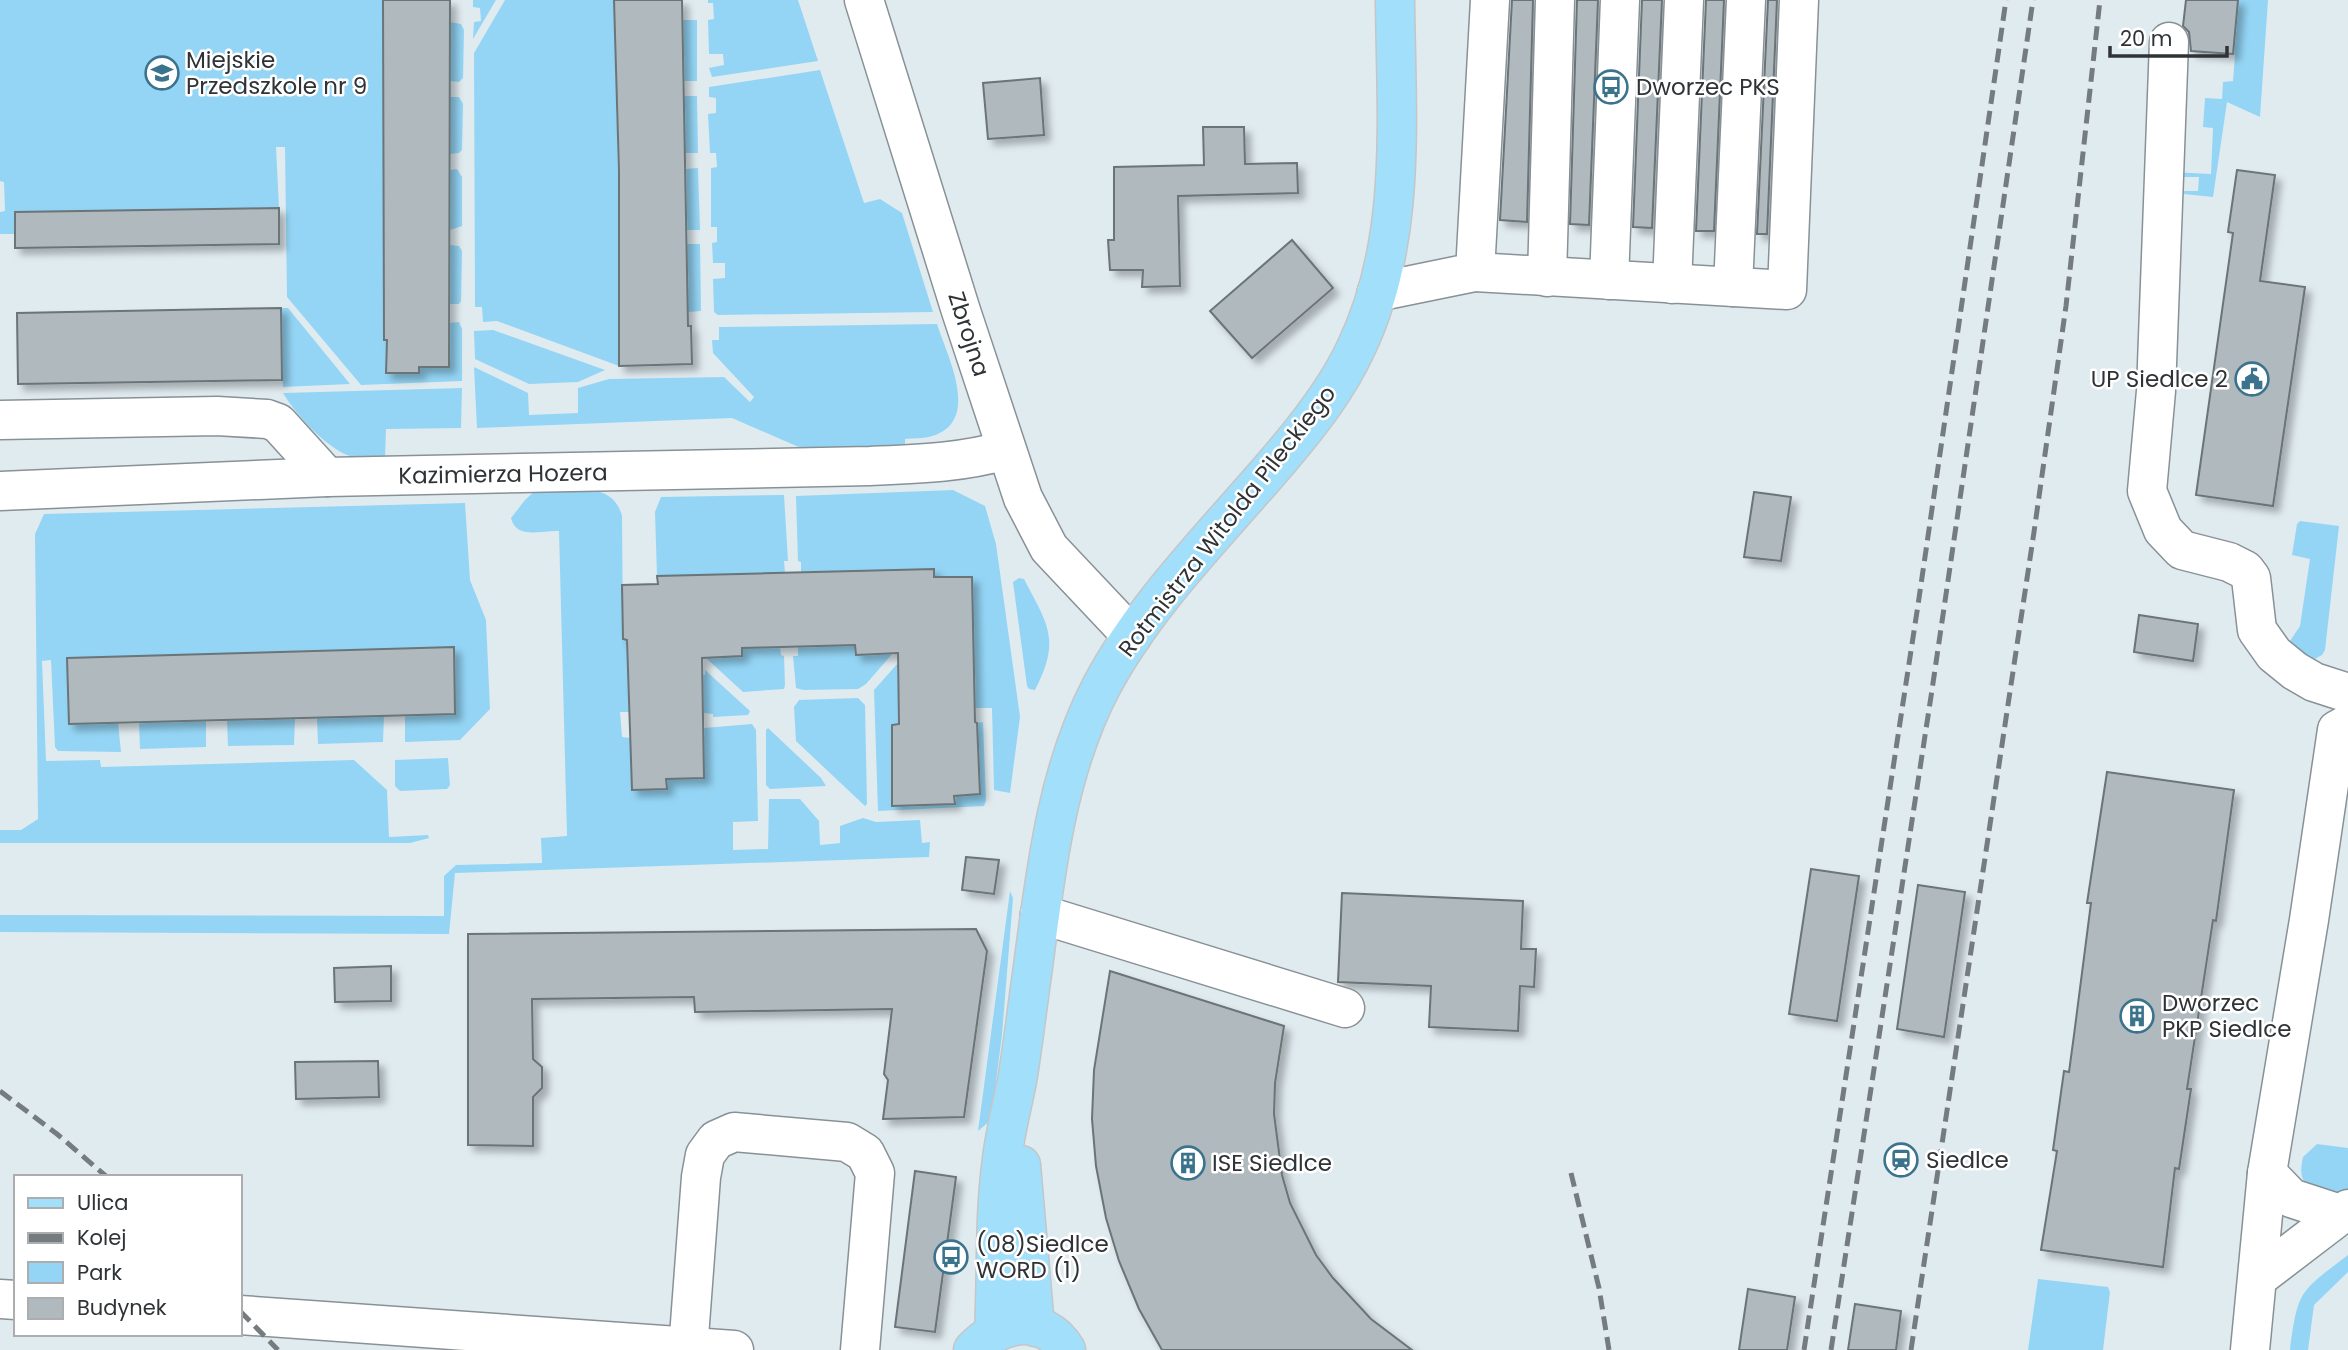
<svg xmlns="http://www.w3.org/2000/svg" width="2348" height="1350" font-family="Poppins,sans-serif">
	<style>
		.green { fill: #94d5f5 }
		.building { fill: #b0b9be; stroke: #6b7478; stroke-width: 2; filter: url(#shadow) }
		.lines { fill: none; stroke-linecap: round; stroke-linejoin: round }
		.minor-casing { stroke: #889196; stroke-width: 41 }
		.major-casing { stroke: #c5c6c6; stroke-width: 41 }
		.minor { stroke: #fff; stroke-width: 38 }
		.major { stroke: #a2dffa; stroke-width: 38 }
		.rail { stroke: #757c7f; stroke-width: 5; stroke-dasharray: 14 7; stroke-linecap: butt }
		.labels { text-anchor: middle; stroke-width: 5; stroke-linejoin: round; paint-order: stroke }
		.poi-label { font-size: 23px; fill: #2f3335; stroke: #fff; text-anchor: start }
		.street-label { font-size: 23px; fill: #2f3335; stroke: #fff }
	</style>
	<defs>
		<filter id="shadow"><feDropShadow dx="6" dy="6" stdDeviation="3.5" flood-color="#0004"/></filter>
	</defs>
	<rect width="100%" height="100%" fill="#e0ebf0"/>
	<g class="green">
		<path d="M 0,0 L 383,0 L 384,340 L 387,340 L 386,373 L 419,372 L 419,367 L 449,367 L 449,323 L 459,322 L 462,329 L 462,381 L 361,385 L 287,297 L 285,147 L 276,147 L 279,208 L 16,212 L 15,234 L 0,234 L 0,212 L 5,211 L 4,182 L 0,181 Z"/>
		<path d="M 473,0 L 496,0 L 473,39 L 474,22 L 481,21 L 480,8 L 473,7 Z"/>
		<path d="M 505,0 L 614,0 L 618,172 L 621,201 L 619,202 L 619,366 L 497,321 L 483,322 L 482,307 L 475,307 L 474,53 Z"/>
		<path d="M 708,0 L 798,0 L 818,61 L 712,77 L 709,68 L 724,65 L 723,54 L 709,54 L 708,20 L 714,19 L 713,3 L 708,3 Z"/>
		<path d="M 2238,0 L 2268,0 L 2260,117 L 2227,102 L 2213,197 L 2174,193 L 2174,191 L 2198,191 L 2199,177 L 2173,177 L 2172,172 L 2211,174 L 2213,128 L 2203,127 L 2205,98 L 2222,99 L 2223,82 L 2233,81 L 2235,55 L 2233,54 Z"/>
		<path d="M 683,20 L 697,20 L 697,81 L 684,81 Z"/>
		<path d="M 450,22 L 461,24 L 464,30 L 463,78 L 459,82 L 450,81 Z"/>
		<path d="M 820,70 L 864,203 L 880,199 L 902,213 L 933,312 L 718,315 L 714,312 L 713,279 L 725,278 L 725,263 L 713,263 L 712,243 L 717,242 L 717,227 L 711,227 L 711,168 L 717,167 L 716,153 L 710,153 L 708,114 L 716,113 L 716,98 L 709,97 L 709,87 Z"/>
		<path d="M 684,96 L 697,96 L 698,153 L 685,153 Z"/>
		<path d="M 450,97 L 459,97 L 463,104 L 462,150 L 459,153 L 450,154 Z"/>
		<path d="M 698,168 L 700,230 L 687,230 L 686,169 Z"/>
		<path d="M 457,169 L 462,177 L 462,226 L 450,230 L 450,170 Z"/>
		<path d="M 687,244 L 700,244 L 701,311 L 688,312 Z"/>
		<path d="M 450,245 L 459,246 L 462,251 L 461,301 L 459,304 L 450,304 Z"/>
		<path d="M 281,308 L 288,308 L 350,384 L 283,387 Z"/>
		<path d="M 937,324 C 947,356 982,421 932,436 C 924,439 913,438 905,439 L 905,448 L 801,448 L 732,418 L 477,428 L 474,367 L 528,393 L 529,415 L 578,413 L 578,388 L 609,379 L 724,377 L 750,402 L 754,397 L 713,353 L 712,340 L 719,340 L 719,327 Z"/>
		<path d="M 493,330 L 605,370 L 578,382 L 529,384 L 475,359 L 474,331 Z"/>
		<path d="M 462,388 L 461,428 L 386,429 L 385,458 C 376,458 366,459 357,458 C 331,454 296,415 283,393 Z"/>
		<path d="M 536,490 C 566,490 613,479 622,516 L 623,639 L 627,640 L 629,712 L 620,712 L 622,737 L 630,738 L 632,790 L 666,789 L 666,779 L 704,778 L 704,728 L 752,724 L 756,730 L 758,821 L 733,822 L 733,850 L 768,849 L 769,799 L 800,799 L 819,821 L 820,845 L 840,843 L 840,826 L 863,818 L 876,822 L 920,820 L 922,843 L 930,842 L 929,857 L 455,873 L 449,934 L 0,932 L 0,915 L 444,916 L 444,876 L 456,865 L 542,863 L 541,838 L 567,836 L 559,531 C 542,530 516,540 511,518 L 525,500 Z"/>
		<path d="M 953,490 L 985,506 L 996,544 L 1020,717 L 1010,793 L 994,790 L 992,708 L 975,708 L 973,671 L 934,577 L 934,570 L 801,572 L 801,562 L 798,561 L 796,496 Z"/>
		<path d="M 784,495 L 788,561 L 784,561 L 785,573 L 685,584 L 684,575 L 657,576 L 655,512 L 661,497 Z"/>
		<path d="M 465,503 L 470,580 L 486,620 L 490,709 L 460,740 L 405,742 L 405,715 L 455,713 L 453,647 L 67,658 L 69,724 L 118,723 L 121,752 L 58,751 L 55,747 L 51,660 L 42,661 L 46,761 L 100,760 L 101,767 L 354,760 L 387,790 L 389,837 L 428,835 L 429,838 L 410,843 L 0,843 L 0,830 L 21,830 L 38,819 L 35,534 L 44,514 Z"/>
		<path d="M 2300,521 L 2339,526 L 2325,650 L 2322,655 L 2313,660 L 2284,650 L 2300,626 L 2310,559 L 2292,555 L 2297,524 Z"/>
		<path d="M 1019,578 L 1024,579 C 1048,625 1061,640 1035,690 L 1029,689 L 1027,686 L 1013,582 Z"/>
		<path d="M 855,645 L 856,655 L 893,653 L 866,684 L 858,689 L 803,690 L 796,688 L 793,656 L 798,656 L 798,647 Z"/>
		<path d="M 780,647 L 781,655 L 784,656 L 785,685 L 784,689 L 743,692 L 706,658 L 742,648 Z"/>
		<path d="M 899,662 L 899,724 L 891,725 L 891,750 L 900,750 L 892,806 L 955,804 L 956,796 L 980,794 L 977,723 L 983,722 L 986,800 L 984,806 L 878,811 L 874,690 Z"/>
		<path d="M 705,670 L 750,711 L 748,715 L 713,717 L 713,714 L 704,713 L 702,675 L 705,675 Z"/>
		<path d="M 858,698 L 865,705 L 867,804 L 865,806 L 796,741 L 794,707 L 799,700 Z"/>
		<path d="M 384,716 L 383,742 L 318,744 L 317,718 Z"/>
		<path d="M 295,718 L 294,745 L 228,746 L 227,720 Z"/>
		<path d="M 206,721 L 206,747 L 140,749 L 139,722 Z"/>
		<path d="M 768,728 L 821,778 L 826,786 L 770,789 L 766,785 L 766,730 Z"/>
		<path d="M 448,758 L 450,785 L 447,789 L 400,791 L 395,786 L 395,760 Z"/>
		<path d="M 1010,891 L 1013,898 L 1002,1035 L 991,1120 L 978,1131 Z"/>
		<path d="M 2317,1144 L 2348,1148 L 2348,1191 L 2341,1195 L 2309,1189 C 2300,1178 2300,1171 2303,1157 Z"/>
		<path d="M 2348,1255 L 2348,1272 L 2314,1305 L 2308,1350 L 2290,1350 C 2298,1289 2300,1292 2348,1255 Z"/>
		<path d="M 2038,1279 L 2108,1287 L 2110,1292 L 2103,1350 L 2028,1350 Z"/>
	</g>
	<g class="building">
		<path d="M 383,0 L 450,0 L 449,367 L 419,367 L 419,373 L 386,373 L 387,340 L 384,340 Z"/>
		<path d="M 614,0 L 682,0 L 688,326 L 691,326 L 692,364 L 619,366 L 619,172 Z"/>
		<path d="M 1512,0 L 1533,0 L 1527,222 L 1500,220 Z"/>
		<path d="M 1577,0 L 1598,0 L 1589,225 L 1570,224 Z"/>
		<path d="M 1642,0 L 1662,0 L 1652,228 L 1633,227 Z"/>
		<path d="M 1706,0 L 1724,0 L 1714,231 L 1696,231 Z"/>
		<path d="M 1768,0 L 1777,0 L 1767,234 L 1757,234 Z"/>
		<path d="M 2186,0 L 2238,0 L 2233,54 L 2191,51 L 2189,32 L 2183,26 Z"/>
		<path d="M 1040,78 L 1044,135 L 988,139 L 983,83 Z"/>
		<path d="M 1203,127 L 1244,127 L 1245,164 L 1297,163 L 1298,193 L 1178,196 L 1180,286 L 1142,287 L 1143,270 L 1110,270 L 1108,240 L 1114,240 L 1114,167 L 1204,165 Z"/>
		<path d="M 2237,170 L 2275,175 L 2260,281 L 2305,287 L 2273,506 L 2196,495 L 2233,233 L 2228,232 Z"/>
		<path d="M 279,208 L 279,244 L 15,248 L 15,212 Z"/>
		<path d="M 1292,240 L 1333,288 L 1252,358 L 1210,311 Z"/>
		<path d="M 281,308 L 282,380 L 18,384 L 17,313 Z"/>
		<path d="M 1754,492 L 1791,497 L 1781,561 L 1744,557 Z"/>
		<path d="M 934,569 L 934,577 L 972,577 L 975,722 L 977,723 L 980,794 L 954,796 L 955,804 L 892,806 L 892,725 L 899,724 L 898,653 L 856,655 L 855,645 L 742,648 L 742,656 L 702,658 L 704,778 L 666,779 L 667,789 L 632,790 L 627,640 L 623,639 L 622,585 L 658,584 L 657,576 Z"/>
		<path d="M 2139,615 L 2198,624 L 2193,661 L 2134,652 Z"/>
		<path d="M 454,647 L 455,714 L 69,724 L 67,658 Z"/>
		<path d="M 2107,772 L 2234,790 L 2216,921 L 2213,920 L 2187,1089 L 2191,1089 L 2179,1169 L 2175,1168 L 2163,1267 L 2041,1250 L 2057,1151 L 2053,1150 L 2064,1071 L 2069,1072 L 2074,1035 L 2091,903 L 2087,903 Z"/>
		<path d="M 966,857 L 999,860 L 994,894 L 962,890 Z"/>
		<path d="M 1811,869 L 1859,876 L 1837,1021 L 1789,1014 Z"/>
		<path d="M 1918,885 L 1965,892 L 1944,1037 L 1897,1029 Z"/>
		<path d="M 1342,893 L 1523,901 L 1521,949 L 1536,949 L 1534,987 L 1520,986 L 1518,1031 L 1429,1027 L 1431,986 L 1338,982 Z"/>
		<path d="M 976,929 L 987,951 L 964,1117 L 883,1119 L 888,1080 L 884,1074 L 892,1009 L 695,1012 L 694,997 L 532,999 L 533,1059 L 542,1067 L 542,1088 L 533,1097 L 533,1146 L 468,1145 L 468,934 Z"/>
		<path d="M 391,966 L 391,1001 L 335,1002 L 334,968 Z"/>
		<path d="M 1110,971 L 1284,1026 L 1275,1083 L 1274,1114 L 1282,1175 L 1290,1203 L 1316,1255 L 1333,1278 L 1371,1319 L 1412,1350 L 1162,1350 L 1139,1309 L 1119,1261 L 1106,1218 L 1096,1166 L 1092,1119 L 1094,1070 Z"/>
		<path d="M 378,1061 L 379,1097 L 296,1099 L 295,1062 Z"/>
		<path d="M 915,1171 L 956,1177 L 935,1332 L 895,1327 Z"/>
		<path d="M 1748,1289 L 1795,1297 L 1787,1350 L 1739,1350 Z"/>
		<path d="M 1855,1304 L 1901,1311 L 1896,1350 L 1848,1350 Z"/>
	</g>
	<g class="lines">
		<defs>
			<g id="minor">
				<path d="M 864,0 L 961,311 L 1023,498 L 1049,548 L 1132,636"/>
				<path d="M 2169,42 L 2156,391 L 2147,491 L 2163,530 L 2182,550 L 2229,562 L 2245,570 L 2251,578 L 2257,630 L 2274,654 L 2295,671 L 2314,682 L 2348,693"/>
				<path d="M 1475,272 L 1787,290 L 1799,0"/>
				<path d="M 1547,277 L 1555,0"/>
				<path d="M 1609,280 L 1620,0"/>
				<path d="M 1672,284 L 1684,0"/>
				<path d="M 1733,287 L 1746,0"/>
				<path d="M 1377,292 L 1475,272 L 1490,0"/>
				<path d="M 0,420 L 217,416 L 267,419 L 278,423 L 327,477"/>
				<path d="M 0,491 L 327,477 L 870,466 C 916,464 961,463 1006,450"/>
				<path d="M 1040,914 L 1345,1008"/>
				<path d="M 2267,1173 L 2291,1198 L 2340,1214"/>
				<path d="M 2259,1277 L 2348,1209"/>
				<path d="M 0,1299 L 16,1300"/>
				<path d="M 240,1315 L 734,1350"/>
				<path d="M 688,1350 L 701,1177 L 705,1155 L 716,1140 L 734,1132 L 847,1142 L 865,1153 L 875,1173 L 860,1350"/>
				<path d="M 2250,1350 L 2267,1173 L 2309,920 L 2337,730 L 2348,724"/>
			</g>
			<g id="major">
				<path d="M 1021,1165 L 1035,1327"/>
				<path d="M 994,1332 C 997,1275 994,1216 1002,1159 C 1005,1133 1012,1107 1017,1081 C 1023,1045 1027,1009 1032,974 C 1045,878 1055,775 1101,687 C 1147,600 1220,530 1283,455 C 1311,422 1338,387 1356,348 C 1408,240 1396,116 1395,0"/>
				<path d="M 973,1350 C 998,1322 1044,1312 1066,1350"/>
			</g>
		</defs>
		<use href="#minor" class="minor-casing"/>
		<use href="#major" class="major-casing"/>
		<use href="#minor" class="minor"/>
		<use href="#major" class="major"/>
		<g class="rail">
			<path d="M 0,1091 L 57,1134 L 107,1177"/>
			<path d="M 1571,1173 L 1599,1288 L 1609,1350"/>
			<path d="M 240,1311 L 278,1350"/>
			<path d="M 1804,1350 L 1918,605 L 2006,0"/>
			<path d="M 1831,1350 L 1932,690 L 2033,0"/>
			<path d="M 1911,1350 L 2034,532 L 2066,306 L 2100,0"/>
		</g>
	</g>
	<defs>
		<symbol id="school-ring" viewBox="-11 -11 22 22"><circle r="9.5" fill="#fff" stroke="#3b738d" stroke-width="1.5"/><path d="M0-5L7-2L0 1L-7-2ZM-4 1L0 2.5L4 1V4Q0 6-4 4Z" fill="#3b738d"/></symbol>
		<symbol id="bus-ring" viewBox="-11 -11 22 22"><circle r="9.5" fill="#fff" stroke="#3b738d" stroke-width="1.5"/><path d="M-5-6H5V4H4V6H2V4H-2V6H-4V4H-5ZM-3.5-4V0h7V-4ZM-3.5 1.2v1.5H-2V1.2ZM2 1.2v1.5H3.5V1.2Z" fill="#3b738d"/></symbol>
		<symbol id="civic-ring" viewBox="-11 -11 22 22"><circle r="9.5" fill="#fff" stroke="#3b738d" stroke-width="1.5"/><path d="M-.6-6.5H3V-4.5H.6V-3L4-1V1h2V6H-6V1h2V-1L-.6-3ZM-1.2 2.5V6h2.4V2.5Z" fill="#3b738d"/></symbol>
		<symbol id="building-ring" viewBox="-11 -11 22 22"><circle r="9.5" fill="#fff" stroke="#3b738d" stroke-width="1.5"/><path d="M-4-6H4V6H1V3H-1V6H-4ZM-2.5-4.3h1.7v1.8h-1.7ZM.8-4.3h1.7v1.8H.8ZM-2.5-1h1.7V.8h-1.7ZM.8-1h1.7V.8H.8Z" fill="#3b738d"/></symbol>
		<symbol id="station-ring" viewBox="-11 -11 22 22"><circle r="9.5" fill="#fff" stroke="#3b738d" stroke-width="1.5"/><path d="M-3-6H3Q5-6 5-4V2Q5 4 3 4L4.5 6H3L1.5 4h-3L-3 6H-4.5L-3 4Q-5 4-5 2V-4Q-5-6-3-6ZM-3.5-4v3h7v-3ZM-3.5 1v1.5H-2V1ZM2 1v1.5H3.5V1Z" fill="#3b738d"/></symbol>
	</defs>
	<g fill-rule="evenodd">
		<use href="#school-ring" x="143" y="54" width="38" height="38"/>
		<use href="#bus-ring" x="1592" y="68" width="38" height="38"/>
		<use href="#civic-ring" x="2233" y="360" width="38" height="38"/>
		<use href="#building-ring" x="2118" y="997" width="38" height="38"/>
		<use href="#station-ring" x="1882" y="1141" width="38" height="38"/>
		<use href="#building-ring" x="1169" y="1144" width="38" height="38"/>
		<use href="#bus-ring" x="932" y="1238" width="38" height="38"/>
	</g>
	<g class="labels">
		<g class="poi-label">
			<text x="186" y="68">Miejskie<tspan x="186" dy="26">Przedszkole nr 9</tspan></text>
			<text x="1636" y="95">Dworzec PKS</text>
			<text x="2228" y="387" text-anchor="end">UP Siedlce 2</text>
			<text x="2162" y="1011">Dworzec<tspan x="2162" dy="26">PKP Siedlce</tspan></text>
			<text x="1926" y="1168">Siedlce</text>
			<text x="1212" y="1171">ISE Siedlce</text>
			<text x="976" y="1252">(08)Siedlce<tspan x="976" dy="26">WORD (1)</tspan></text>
		</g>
		<g class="street-label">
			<text transform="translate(969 334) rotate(72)" y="8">Zbrojna</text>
			<text transform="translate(503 474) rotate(-1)" y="8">Kazimierza Hozera</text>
			<text transform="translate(1227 521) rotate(-52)" y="8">Rotmistrza Witolda Pileckiego</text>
		</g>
	</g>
	<rect x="14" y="1175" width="228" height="161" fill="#ffffff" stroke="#acadae" stroke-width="2"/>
	<rect x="28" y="1198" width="35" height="10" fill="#a2dffa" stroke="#acadae" stroke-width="2"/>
	<text x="77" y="1210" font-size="21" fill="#2f3335">Ulica</text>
	<rect x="28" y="1233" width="35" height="10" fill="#757c7f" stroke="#acadae" stroke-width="2"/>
	<text x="77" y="1245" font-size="21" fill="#2f3335">Kolej</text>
	<rect x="28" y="1262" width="35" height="21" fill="#94d5f5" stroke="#acadae" stroke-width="2"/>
	<text x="77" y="1280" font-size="21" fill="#2f3335">Park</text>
	<rect x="28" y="1298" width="35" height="21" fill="#b0b9be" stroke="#acadae" stroke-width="2"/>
	<text x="77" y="1315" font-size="21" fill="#2f3335">Budynek</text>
	<path d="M2110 46v10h117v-10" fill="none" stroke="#2f3335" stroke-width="3.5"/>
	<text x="2120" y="46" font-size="21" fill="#2f3335" stroke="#ffffff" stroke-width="5" paint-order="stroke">20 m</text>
</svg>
